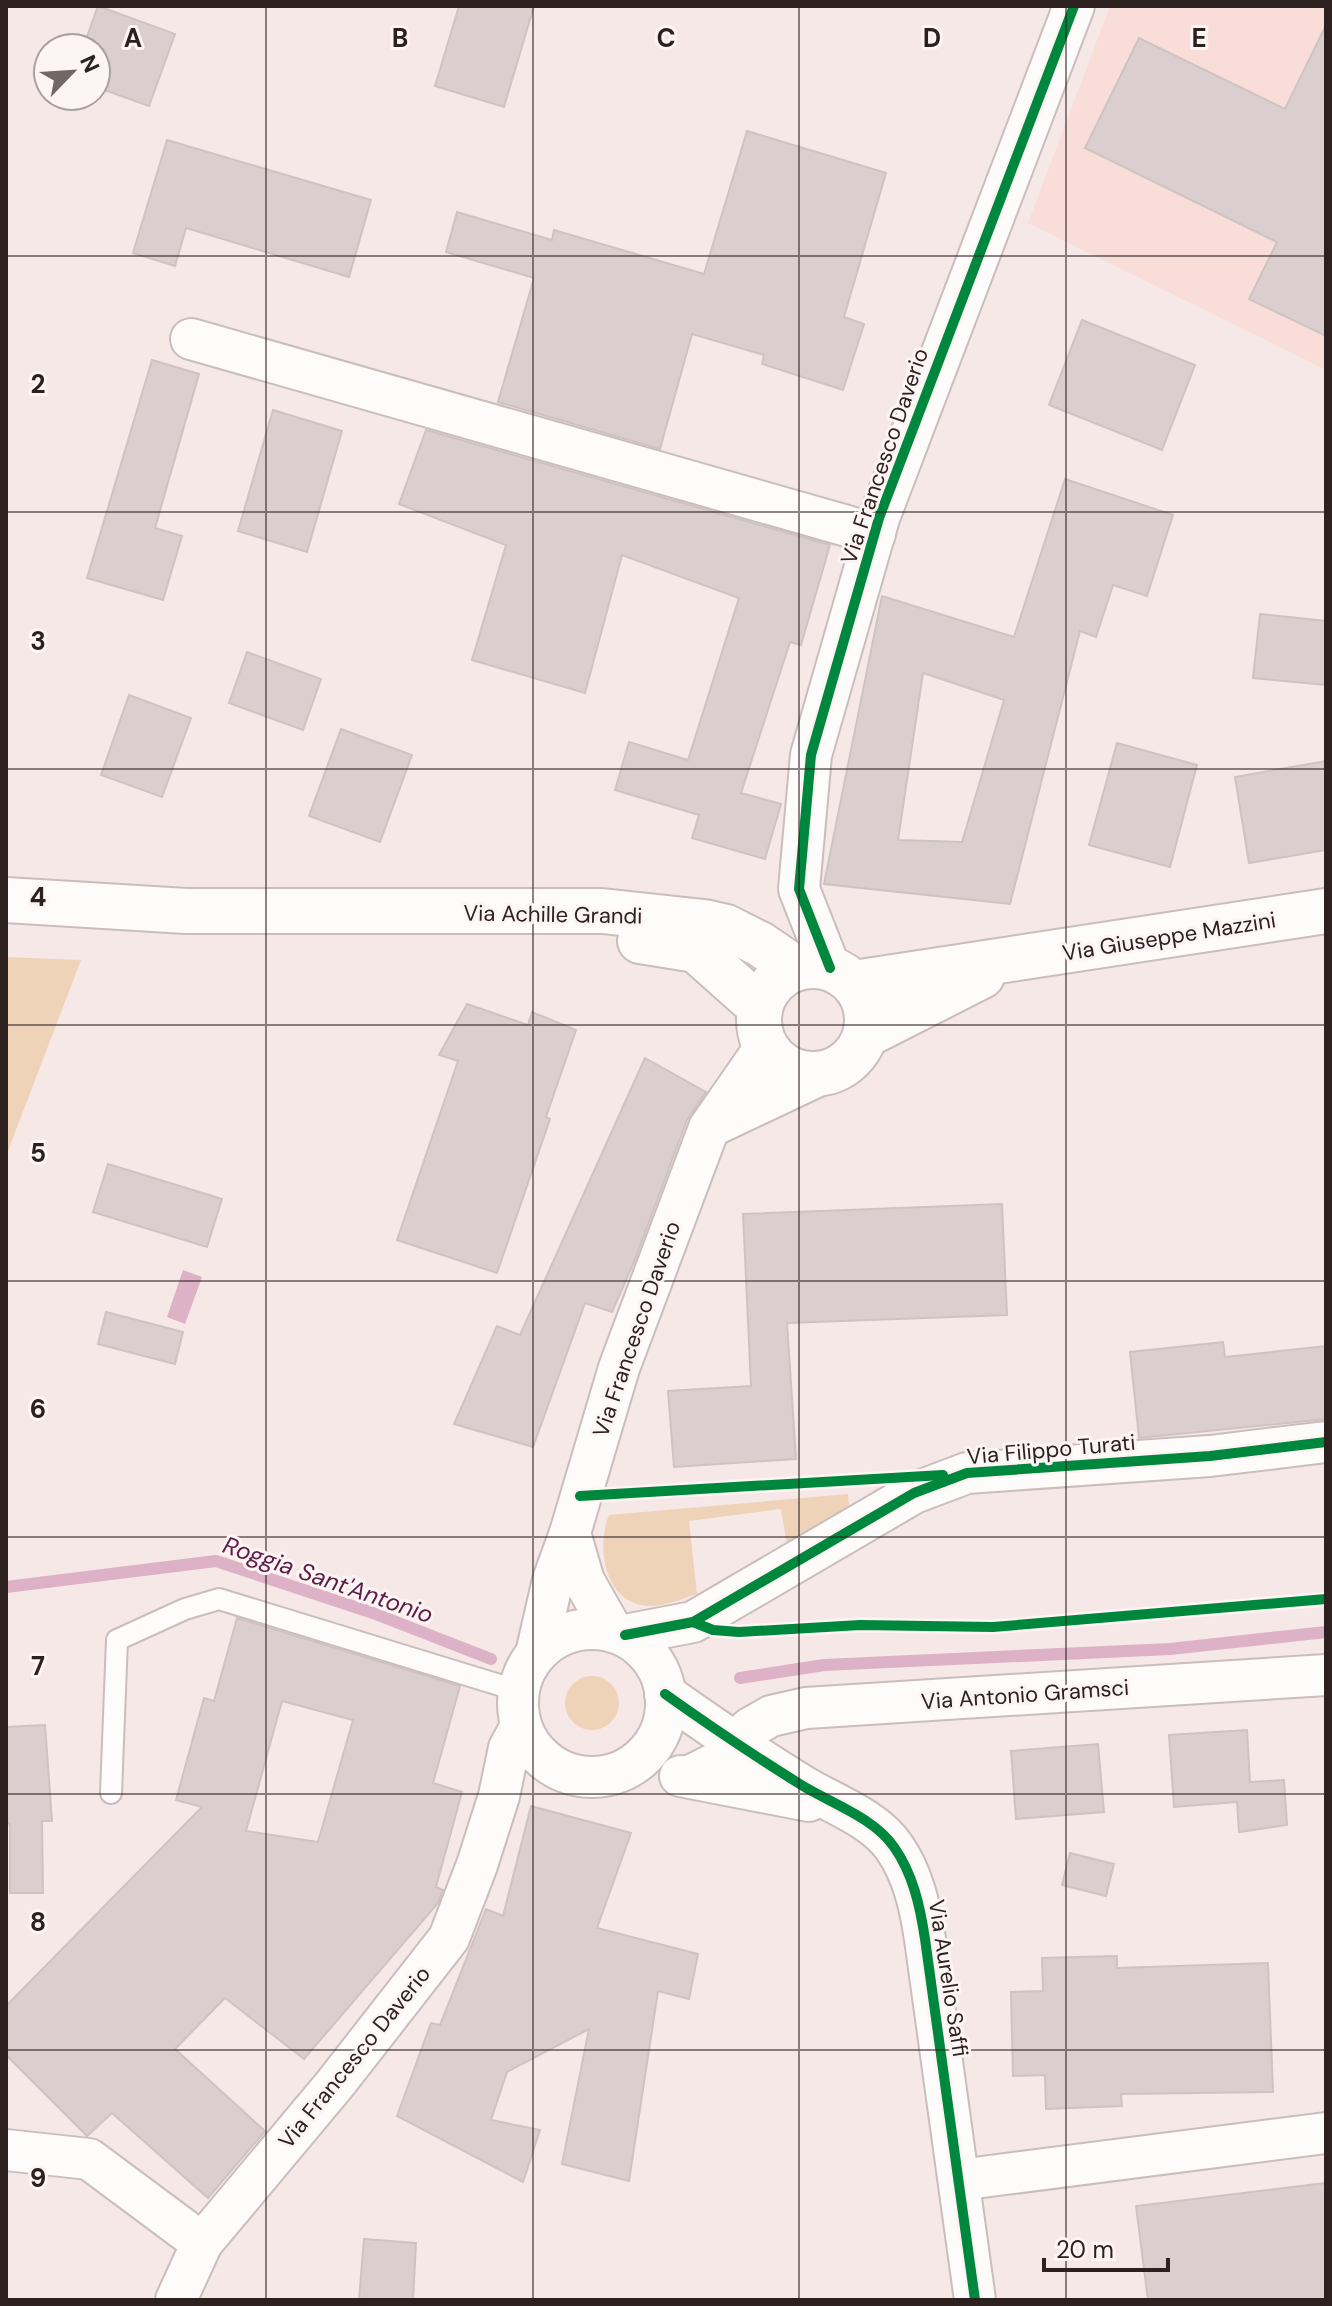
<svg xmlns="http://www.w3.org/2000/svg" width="1332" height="2306" font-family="'DM Sans',sans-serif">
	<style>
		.built { fill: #f9ddd9 }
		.green { fill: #efd3b9 }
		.water { fill: #ddb1c6 }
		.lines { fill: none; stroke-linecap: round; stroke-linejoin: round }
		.stream { stroke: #ddb1c6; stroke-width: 12 }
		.building { fill: #dacfce; stroke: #cec3c2; stroke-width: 2; fill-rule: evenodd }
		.lane-casing { stroke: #c9bebc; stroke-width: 24 }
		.street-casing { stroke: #c9bebc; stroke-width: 44 }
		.secondary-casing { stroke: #c9bebc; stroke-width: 48 }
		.lane { stroke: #fefcfb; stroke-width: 20 }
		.street { stroke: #fefcfb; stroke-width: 40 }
		.secondary { stroke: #fefcfb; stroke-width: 44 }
		.cycleway-casing { stroke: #fcf5f4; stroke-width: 15 }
		.cycleway { stroke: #00873e; stroke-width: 10 }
		.grid { fill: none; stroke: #2d2120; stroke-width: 2; stroke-opacity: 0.55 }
		.labels { text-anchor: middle; stroke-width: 6; stroke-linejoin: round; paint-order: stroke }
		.street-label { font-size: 22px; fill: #2d2120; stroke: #fcf5f4 }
		.water-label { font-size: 24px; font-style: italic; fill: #5e1c46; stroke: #fcf5f4 }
		.grid-label { font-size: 26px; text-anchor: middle; font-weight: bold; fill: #2d2120; stroke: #fcf5f4; stroke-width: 6; stroke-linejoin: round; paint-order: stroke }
	</style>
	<rect width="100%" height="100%" fill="#f6e8e6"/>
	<path class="built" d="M 1110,6 L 1326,6 L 1326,370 L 1028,223 Z"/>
	<g class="green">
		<path d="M 6,957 L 81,960 L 6,1156 Z"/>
		<path d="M 848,1494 L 850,1517 L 787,1545 L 781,1509 L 689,1521 L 697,1594 C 684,1598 668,1605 654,1606 C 606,1609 595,1550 609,1515 Z"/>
		<circle cx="592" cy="1703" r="27"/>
	</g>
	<path class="water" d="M 183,1270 L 202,1277 L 185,1324 L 167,1317 Z"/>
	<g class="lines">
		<g class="stream">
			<path d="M 6,1587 L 216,1561 L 373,1613 L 491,1659"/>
			<path d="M 740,1678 L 824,1665 L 1170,1649 L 1326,1632"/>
		</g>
	</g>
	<g class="building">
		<path d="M 98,6 L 175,34 L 149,106 L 96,87 L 96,48 L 83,48 Z"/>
		<path d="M 459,6 L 534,6 L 504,107 L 435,86 Z"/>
		<path d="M 1326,25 L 1326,336 L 1249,299 L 1277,242 L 1085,148 L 1139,38 L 1285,109 Z"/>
		<path d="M 747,131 L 886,173 L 844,317 L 864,324 L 843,390 L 762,364 L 764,355 L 692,334 L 660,449 L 498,402 L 534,278 L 446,252 L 457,212 L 552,240 L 554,230 L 704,274 Z"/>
		<path d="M 167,140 L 371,200 L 349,277 L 186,228 L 175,266 L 133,253 Z"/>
		<path d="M 1082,320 L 1195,365 L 1162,450 L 1049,405 Z"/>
		<path d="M 152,360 L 199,374 L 155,528 L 182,536 L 163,600 L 87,578 Z"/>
		<path d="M 273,410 L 342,431 L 307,552 L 238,531 Z"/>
		<path d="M 426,430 L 830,545 L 801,645 L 790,642 L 741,793 L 781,804 L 765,859 L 692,838 L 699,815 L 615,790 L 629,742 L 688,760 L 739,598 L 622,555 L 585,693 L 472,660 L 506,545 L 399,504 Z"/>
		<path d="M 1065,479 L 1173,515 L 1147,596 L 1113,585 L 1096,637 L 1080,631 L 1010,904 L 824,884 L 882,596 L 1014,637 ZM 923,673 L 1004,700 L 962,842 L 898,840 Z"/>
		<path d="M 1260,614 L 1326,621 L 1326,685 L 1253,678 Z"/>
		<path d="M 247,652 L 321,679 L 303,730 L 229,703 Z"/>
		<path d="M 129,695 L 191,718 L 162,797 L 101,775 Z"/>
		<path d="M 341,729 L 412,755 L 380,842 L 309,816 Z"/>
		<path d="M 1117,743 L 1197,765 L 1170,867 L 1089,845 Z"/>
		<path d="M 1326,761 L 1326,850 L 1249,863 L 1235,777 Z"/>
		<path d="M 467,1004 L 528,1025 L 532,1012 L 576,1030 L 546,1117 L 550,1119 L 497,1273 L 397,1240 L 458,1061 L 439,1055 Z"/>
		<path d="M 645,1058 L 706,1092 L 687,1120 L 634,1262 L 612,1312 L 585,1303 L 533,1447 L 454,1424 L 497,1326 L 520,1335 Z"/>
		<path d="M 108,1164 L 222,1199 L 207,1247 L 93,1212 Z"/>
		<path d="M 1002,1204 L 1007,1315 L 787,1323 L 796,1459 L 674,1467 L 668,1391 L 751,1386 L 743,1214 Z"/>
		<path d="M 106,1312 L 183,1332 L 175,1364 L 98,1344 Z"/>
		<path d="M 1223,1342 L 1225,1357 L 1326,1346 L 1326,1419 L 1139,1438 L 1130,1352 Z"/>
		<path d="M 237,1618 L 460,1686 L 433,1783 L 462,1792 L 436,1887 L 443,1890 L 438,1903 L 304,2059 L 225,1998 L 175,2049 L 265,2131 L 208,2198 L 112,2113 L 87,2136 L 6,2055 L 6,2006 L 202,1807 L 176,1800 L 204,1698 L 214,1701 ZM 282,1701 L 353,1720 L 318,1842 L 246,1831 Z"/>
		<path d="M 45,1725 L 52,1821 L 42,1821 L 43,1893 L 10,1893 L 10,1823 L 6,1824 L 6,1727 Z"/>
		<path d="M 1247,1730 L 1250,1782 L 1284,1780 L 1287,1825 L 1239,1832 L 1237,1802 L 1174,1807 L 1169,1735 Z"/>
		<path d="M 1098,1744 L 1104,1812 L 1016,1819 L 1011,1751 Z"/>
		<path d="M 531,1806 L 631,1833 L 597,1928 L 698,1954 L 689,1999 L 658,1991 L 629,2181 L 562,2164 L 589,2029 L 507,2072 L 491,2120 L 540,2130 L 523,2182 L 397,2116 L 431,2023 L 440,2025 L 486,1909 L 503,1916 Z"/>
		<path d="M 1070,1853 L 1114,1864 L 1106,1896 L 1062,1885 Z"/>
		<path d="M 1117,1956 L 1117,1968 L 1268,1963 L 1273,2092 L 1121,2094 L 1122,2106 L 1046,2109 L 1045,2075 L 1013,2076 L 1011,1992 L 1043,1991 L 1042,1958 Z"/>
		<path d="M 1326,2183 L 1326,2300 L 1148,2300 L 1136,2206 Z"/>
		<path d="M 364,2239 L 416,2243 L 413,2300 L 359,2300 Z"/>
	</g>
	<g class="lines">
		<defs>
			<path id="lane" d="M 111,1793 L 117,1640 L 185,1609 L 219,1599 L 519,1691"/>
			<g id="street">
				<path d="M 191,339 L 875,534"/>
				<path d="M 830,968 L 799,889 L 811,755 L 879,518 L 1074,6"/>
				<path d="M 712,1126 L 822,1074"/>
				<path d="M 570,1533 L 584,1581 L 613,1632"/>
				<circle cx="592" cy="1703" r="74"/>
				<path d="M 625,1635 L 693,1622 L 914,1493 L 967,1473 L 1210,1456 L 1326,1442"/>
				<path d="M 536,1654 L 553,1580 L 570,1533 L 619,1368 L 709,1128 L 766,1046"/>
				<path d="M 665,1694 C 710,1726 756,1757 803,1786 C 833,1804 874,1818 894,1847 C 913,1874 920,1906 925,1939 L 975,2300"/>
				<path d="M 680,1776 L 809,1801"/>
				<path d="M 688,1777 L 718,1762 L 750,1728 L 771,1716 L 806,1708 L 1326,1675"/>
				<path d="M 6,2150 L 89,2159 L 202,2243"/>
				<path d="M 959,2180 L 1326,2133"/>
				<path d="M 176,2300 L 202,2243 L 335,2084 L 449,1938 L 477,1865 L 499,1796 L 509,1748 L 521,1726"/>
			</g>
			<g id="secondary">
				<path d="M 6,900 L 186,911 L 602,911 L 704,922 L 726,927 L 760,944 L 795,968"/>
				<path d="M 640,941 L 696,950 L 760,1007"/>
				<circle cx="813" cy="1020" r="54"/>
				<path d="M 854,983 L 1326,911"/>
				<path d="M 866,1035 L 982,976"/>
			</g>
		</defs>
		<use href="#lane" class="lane-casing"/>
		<use href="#street" class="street-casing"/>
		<use href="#secondary" class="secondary-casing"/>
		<use href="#lane" class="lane"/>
		<use href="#street" class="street"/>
		<use href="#secondary" class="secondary"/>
		<defs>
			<g id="cycleway">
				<path d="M 830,968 L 799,889 L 811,755 L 879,518 L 1074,6"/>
				<path d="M 580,1496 L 943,1475"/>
				<path d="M 693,1622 L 713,1630 L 739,1632 L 860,1625 L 993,1627 L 1326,1599"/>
				<path d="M 625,1635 L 693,1622 L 914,1493 L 967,1473 L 1210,1456 L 1326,1442"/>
				<path d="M 665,1694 C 710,1726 756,1757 803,1786 C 833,1804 874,1818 894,1847 C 913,1874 920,1906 925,1939 L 975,2300"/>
			</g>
		</defs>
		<use href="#cycleway" class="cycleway-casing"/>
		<use href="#cycleway" class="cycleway"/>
	</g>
	<path class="grid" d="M 266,6 L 266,2300M 533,6 L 533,2300M 799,6 L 799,2300M 1066,6 L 1066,2300M 6,256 L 1326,256M 6,512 L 1326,512M 6,769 L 1326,769M 6,1025 L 1326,1025M 6,1281 L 1326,1281M 6,1537 L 1326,1537M 6,1794 L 1326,1794M 6,2050 L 1326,2050"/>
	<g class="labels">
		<g class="street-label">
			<text transform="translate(884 456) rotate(-71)" y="8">Via Francesco Daverio</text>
			<text transform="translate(553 914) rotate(1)" y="8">Via Achille Grandi</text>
			<text transform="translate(1169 936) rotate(-9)" y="8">Via Giuseppe Mazzini</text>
			<text transform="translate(636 1329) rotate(-71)" y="8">Via Francesco Daverio</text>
			<text transform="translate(1051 1449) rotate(-5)" y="8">Via Filippo Turati</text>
			<text transform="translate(1025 1694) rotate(-4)" y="8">Via Antonio Gramsci</text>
			<text transform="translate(949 1978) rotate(81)" y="8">Via Aurelio Saffi</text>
			<text transform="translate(354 2057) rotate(-51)" y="8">Via Francesco Daverio</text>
		</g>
		<g class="water-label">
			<text transform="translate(328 1580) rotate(19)" y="8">Roggia Sant'Antonio</text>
		</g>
	</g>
	<g class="grid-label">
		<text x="133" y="47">A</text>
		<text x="400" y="47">B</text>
		<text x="666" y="47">C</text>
		<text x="932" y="47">D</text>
		<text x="1199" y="47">E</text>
		<text x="38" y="393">2</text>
		<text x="38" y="650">3</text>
		<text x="38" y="906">4</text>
		<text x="38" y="1162">5</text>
		<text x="38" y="1418">6</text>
		<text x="38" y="1675">7</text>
		<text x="38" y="1931">8</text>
		<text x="38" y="2187">9</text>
	</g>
	<rect width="1332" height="2306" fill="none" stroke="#2d2120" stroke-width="16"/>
	<g transform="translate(72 72) rotate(65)"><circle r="38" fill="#fcf5f4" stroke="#a9a09f" stroke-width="2"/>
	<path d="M0-6L14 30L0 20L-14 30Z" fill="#736765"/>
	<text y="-12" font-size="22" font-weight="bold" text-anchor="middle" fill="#2d2120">N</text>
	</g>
	<path d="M1044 2258v12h124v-12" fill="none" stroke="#2d2120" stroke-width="4"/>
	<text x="1056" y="2258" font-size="24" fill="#2d2120" stroke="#fcf5f4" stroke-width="6" paint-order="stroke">20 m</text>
</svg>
